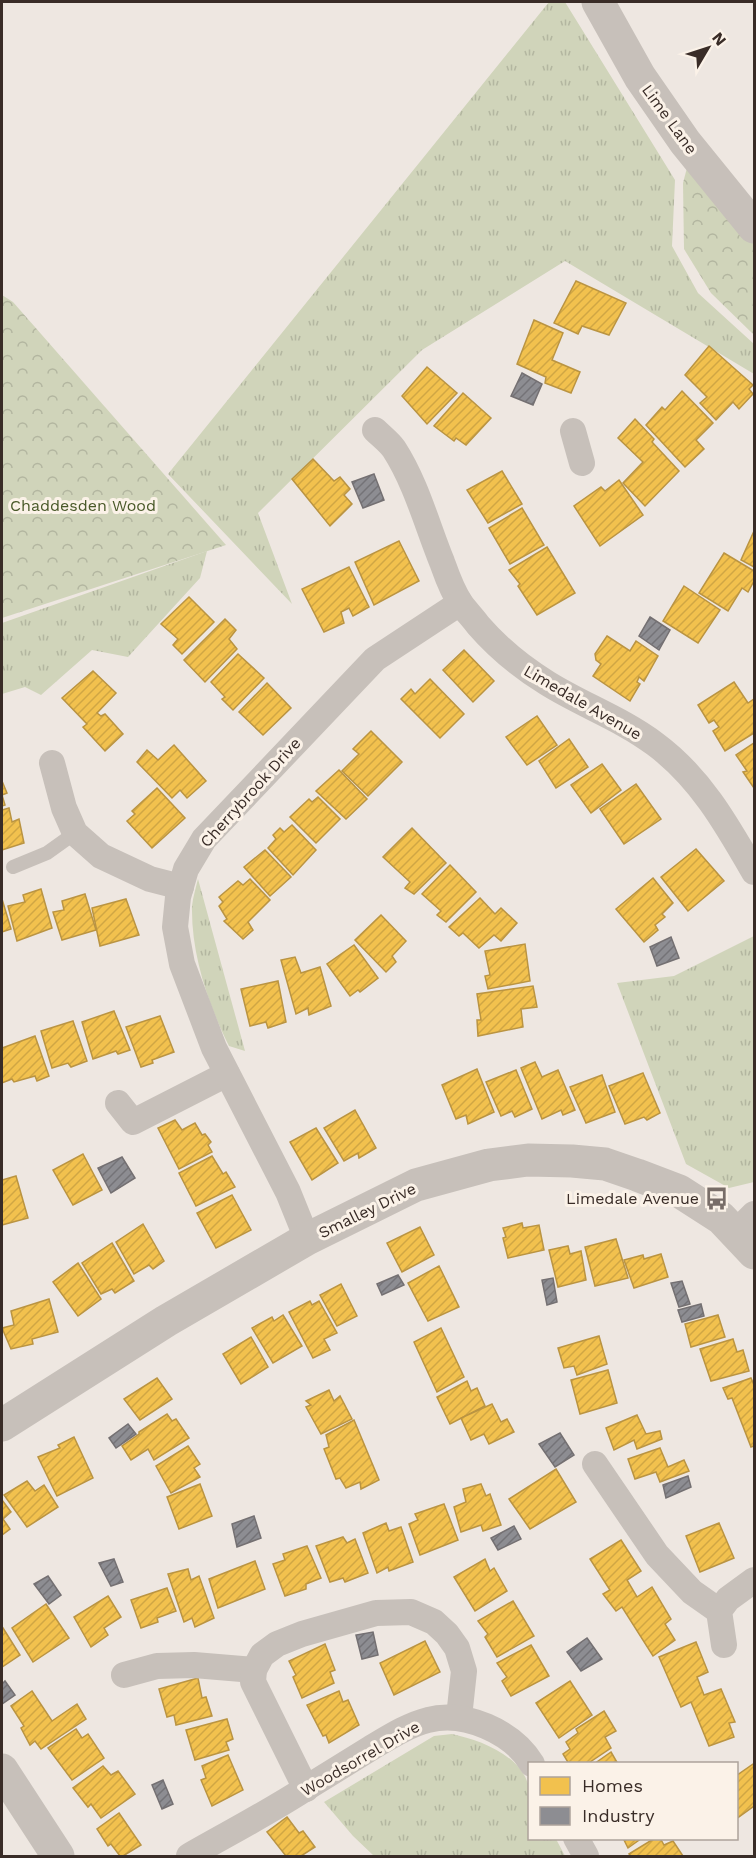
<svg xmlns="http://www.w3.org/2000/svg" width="756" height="1858" font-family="'Work Sans',sans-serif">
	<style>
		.grass { fill: url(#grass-tufts) }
		.forest { fill: url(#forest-crowns) }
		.homes { fill: url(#homes-hatch); stroke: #ba9442; stroke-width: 1.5 }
		.industry { fill: url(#industry-hatch); stroke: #747072; stroke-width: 1.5 }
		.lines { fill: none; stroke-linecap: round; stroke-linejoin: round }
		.service { stroke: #c7c0ba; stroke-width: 14 }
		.minor { stroke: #c7c0ba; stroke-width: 26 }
		.tertiary { stroke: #c7c0ba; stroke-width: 33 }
		.labels { text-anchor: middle; stroke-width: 6; stroke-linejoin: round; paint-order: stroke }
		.street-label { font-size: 16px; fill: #392c27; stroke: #fbf2e8 }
		.park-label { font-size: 16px; fill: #495929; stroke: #fbf2e8 }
		.poi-label { font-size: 16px; fill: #392c27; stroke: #fbf2e8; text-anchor: end }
	</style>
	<defs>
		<pattern id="grass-tufts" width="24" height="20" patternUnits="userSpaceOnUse" patternTransform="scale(1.5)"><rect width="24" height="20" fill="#d0d4ba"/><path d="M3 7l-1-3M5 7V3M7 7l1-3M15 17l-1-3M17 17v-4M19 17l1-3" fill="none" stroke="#b3b6a0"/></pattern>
		<pattern id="forest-crowns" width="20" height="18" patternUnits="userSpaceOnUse" patternTransform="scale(1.5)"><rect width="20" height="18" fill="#d0d4ba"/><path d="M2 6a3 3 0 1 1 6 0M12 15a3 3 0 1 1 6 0" fill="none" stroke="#b3b6a0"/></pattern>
		<pattern id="homes-hatch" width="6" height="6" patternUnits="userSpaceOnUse" patternTransform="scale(1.5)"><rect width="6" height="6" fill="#f2c14e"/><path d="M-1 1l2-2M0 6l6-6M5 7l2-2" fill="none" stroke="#d0a644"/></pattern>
		<pattern id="industry-hatch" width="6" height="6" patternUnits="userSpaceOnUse" patternTransform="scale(1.5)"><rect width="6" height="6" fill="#8d8d92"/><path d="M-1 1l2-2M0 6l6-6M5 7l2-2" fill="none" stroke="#747377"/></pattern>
	</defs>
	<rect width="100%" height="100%" fill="#eee7e1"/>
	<g class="grass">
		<path d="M 549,2 L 565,2 L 675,180 L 672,246 L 698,293 L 754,344 L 754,374 L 565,261 L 422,350 L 258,513 L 292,604 L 168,474 Z"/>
		<path d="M 207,551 L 200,578 L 128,657 L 92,650 L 41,695 L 25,687 L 2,694 L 2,623 Z"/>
		<path d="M 198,879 L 245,1051 L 229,1046 C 208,1004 191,954 192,906 C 193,897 196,887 198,879 Z"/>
		<path d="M 754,936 L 754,1182 L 729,1188 L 686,1164 L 617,983 L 674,976 Z"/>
		<path d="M 452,1734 C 480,1740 521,1755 529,1787 C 532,1797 530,1826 530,1838 L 556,1839 L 565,1856 L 374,1856 L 353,1836 L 324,1802 L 434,1736 Z"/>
	</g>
	<g class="forest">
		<path d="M 688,164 L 754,243 L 754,335 L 711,293 L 684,249 L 683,183 Z"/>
		<path d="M 2,295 L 13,302 L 226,545 L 2,618 Z"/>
	</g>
	<g class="homes">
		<path d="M 576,281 L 626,303 L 609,335 L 582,326 L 578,334 L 554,323 Z"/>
		<path d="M 534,320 L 563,333 L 552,360 L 580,372 L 571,393 L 545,383 L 546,377 L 517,364 Z"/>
		<path d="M 709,346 L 753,385 L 749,389 L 753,394 L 739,409 L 733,402 L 716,420 L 700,403 L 707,397 L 685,375 Z"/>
		<path d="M 427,367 L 457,393 L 427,424 L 402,396 Z"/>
		<path d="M 682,391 L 713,423 L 696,440 L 704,449 L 685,467 L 646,425 L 662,407 L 665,410 Z"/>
		<path d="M 463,393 L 491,418 L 466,445 L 456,438 L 454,441 L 434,426 Z"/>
		<path d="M 635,419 L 654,439 L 652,442 L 679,471 L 645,506 L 623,483 L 643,462 L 618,438 Z"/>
		<path d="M 313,459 L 334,481 L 340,477 L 350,489 L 344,495 L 352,504 L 330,526 L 292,479 Z"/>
		<path d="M 502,471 L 522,504 L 488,523 L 467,490 Z"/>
		<path d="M 619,480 L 643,515 L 600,546 L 574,506 L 601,487 L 605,491 Z"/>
		<path d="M 522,508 L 544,545 L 510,564 L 489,528 Z"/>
		<path d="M 754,531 L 754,567 L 741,560 Z"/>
		<path d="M 399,541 L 419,581 L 374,605 L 355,562 Z"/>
		<path d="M 547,547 L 575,593 L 537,615 L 518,586 L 520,584 L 509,570 Z"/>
		<path d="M 724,553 L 754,571 L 754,581 L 748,592 L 742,588 L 728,611 L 699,593 Z"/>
		<path d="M 349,567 L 369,607 L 353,616 L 349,608 L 341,612 L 344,623 L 324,632 L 302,589 Z"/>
		<path d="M 684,586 L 720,610 L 698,643 L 663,621 Z"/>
		<path d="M 189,597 L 214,622 L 182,654 L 173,645 L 178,639 L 161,624 Z"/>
		<path d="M 225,619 L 236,630 L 229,639 L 237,649 L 205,682 L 184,660 Z"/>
		<path d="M 607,636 L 630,651 L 636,641 L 658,656 L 644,681 L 639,677 L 637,682 L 640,684 L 630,701 L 593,676 L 601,664 L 596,660 L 595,654 Z"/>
		<path d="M 464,650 L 494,681 L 473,702 L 443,670 Z"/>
		<path d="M 238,654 L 264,678 L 233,710 L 222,699 L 225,697 L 211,682 Z"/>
		<path d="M 93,671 L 116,693 L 97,713 L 101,716 L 105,714 L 123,734 L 105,751 L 83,727 L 87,724 L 62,698 Z"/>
		<path d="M 430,679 L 464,714 L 440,738 L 401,699 L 411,689 L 415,694 Z"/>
		<path d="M 734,682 L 748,703 L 754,699 L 754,733 L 725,751 L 713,731 L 719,727 L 714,720 L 709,723 L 698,705 Z"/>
		<path d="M 267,683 L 291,708 L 263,735 L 239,712 Z"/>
		<path d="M 537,716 L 557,745 L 527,765 L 506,737 Z"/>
		<path d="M 371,731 L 402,762 L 368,796 L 342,771 L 359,754 L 353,749 Z"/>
		<path d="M 569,739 L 588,767 L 556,788 L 539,761 Z"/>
		<path d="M 754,743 L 754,788 L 743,772 L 747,771 L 736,755 Z"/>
		<path d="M 174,745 L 206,781 L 187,798 L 180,790 L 172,798 L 137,762 L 147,750 L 158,760 Z"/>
		<path d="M 602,764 L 621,790 L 591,813 L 571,785 Z"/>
		<path d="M 339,770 L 367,799 L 346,819 L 316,791 Z"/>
		<path d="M 2,781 L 7,793 L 2,795 L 5,805 L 2,806 Z"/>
		<path d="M 636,784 L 661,819 L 624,844 L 600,809 Z"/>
		<path d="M 157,788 L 185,818 L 152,848 L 127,821 L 135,814 L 132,811 Z"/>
		<path d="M 318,797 L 340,819 L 316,843 L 290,817 L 309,799 L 312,802 Z"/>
		<path d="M 9,808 L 12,822 L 19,819 L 24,843 L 2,850 L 2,810 Z"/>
		<path d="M 292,825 L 316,850 L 293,875 L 268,848 L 276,839 L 273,835 L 280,828 L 284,832 Z"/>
		<path d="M 412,828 L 446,863 L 414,894 L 405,888 L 410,882 L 383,857 Z"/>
		<path d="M 696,849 L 724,881 L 688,911 L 661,877 Z"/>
		<path d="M 265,850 L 291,877 L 270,896 L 244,867 Z"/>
		<path d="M 450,865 L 476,892 L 446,922 L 437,915 L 441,911 L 422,894 Z"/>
		<path d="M 653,878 L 673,903 L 662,914 L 665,917 L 655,925 L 658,930 L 644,942 L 616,909 Z"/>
		<path d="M 250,879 L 270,900 L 248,922 L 253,930 L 243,939 L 224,921 L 227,919 L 219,906 L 223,902 L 219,897 L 238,881 L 243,885 Z"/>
		<path d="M 41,889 L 52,928 L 17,941 L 8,906 L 25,902 L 23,895 Z"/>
		<path d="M 85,894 L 96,930 L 62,940 L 53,912 L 64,910 L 62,901 Z"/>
		<path d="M 480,898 L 495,914 L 501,908 L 517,923 L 501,941 L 494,935 L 479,948 L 463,933 L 459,936 L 449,927 Z"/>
		<path d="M 2,899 L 11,929 L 2,932 Z"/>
		<path d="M 126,899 L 139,935 L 100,946 L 92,908 Z"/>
		<path d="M 381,915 L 406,941 L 392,956 L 396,962 L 386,972 L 355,940 Z"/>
		<path d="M 525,944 L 530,981 L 488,989 L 485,976 L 490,975 L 485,951 Z"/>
		<path d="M 354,945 L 378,978 L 360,992 L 358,990 L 350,996 L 327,964 Z"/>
		<path d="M 295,957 L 301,973 L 320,967 L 331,1006 L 309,1015 L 308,1008 L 296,1014 L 281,960 Z"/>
		<path d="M 278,981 L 286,1022 L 268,1028 L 266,1022 L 250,1026 L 241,989 Z"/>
		<path d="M 533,986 L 537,1007 L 521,1009 L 523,1027 L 478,1036 L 477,1020 L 481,1020 L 477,994 Z"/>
		<path d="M 114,1011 L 130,1050 L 118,1054 L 116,1051 L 93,1059 L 82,1022 Z"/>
		<path d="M 160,1016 L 174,1052 L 152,1060 L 153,1063 L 141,1067 L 126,1027 Z"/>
		<path d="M 73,1021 L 87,1061 L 71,1067 L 68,1063 L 52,1068 L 41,1031 Z"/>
		<path d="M 35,1036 L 49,1076 L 37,1081 L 35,1076 L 14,1082 L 12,1079 L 2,1083 L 2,1048 Z"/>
		<path d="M 535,1062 L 542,1077 L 558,1070 L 575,1110 L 563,1115 L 561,1110 L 542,1119 L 521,1068 Z"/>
		<path d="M 477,1069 L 494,1112 L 468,1124 L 466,1115 L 456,1119 L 442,1085 Z"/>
		<path d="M 516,1070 L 532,1109 L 515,1117 L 512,1111 L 501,1116 L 486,1082 Z"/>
		<path d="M 643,1073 L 660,1113 L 647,1120 L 644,1117 L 625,1124 L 609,1086 Z"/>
		<path d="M 602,1075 L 615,1112 L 586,1123 L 570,1087 Z"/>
		<path d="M 355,1110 L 376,1148 L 359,1158 L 358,1153 L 344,1161 L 324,1128 Z"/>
		<path d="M 175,1120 L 182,1130 L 195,1123 L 202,1135 L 205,1134 L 211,1142 L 208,1145 L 212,1152 L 179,1169 L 158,1128 Z"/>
		<path d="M 316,1128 L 338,1163 L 312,1180 L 290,1142 Z"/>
		<path d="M 83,1154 L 102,1190 L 73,1205 L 53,1170 Z"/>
		<path d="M 212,1156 L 223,1174 L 226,1172 L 235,1187 L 196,1206 L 179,1173 Z"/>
		<path d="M 16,1176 L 28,1218 L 2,1225 L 2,1180 Z"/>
		<path d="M 232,1195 L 251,1230 L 216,1248 L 197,1213 Z"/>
		<path d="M 522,1223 L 523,1228 L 539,1225 L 544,1250 L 508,1258 L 503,1238 L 506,1237 L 503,1228 Z"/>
		<path d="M 143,1224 L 164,1261 L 153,1269 L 149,1265 L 134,1274 L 116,1242 Z"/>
		<path d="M 420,1227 L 434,1255 L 402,1272 L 387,1243 Z"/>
		<path d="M 616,1239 L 628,1278 L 595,1286 L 585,1247 Z"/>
		<path d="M 112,1243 L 134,1281 L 115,1293 L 112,1289 L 101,1294 L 82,1263 Z"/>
		<path d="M 568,1246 L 570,1254 L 581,1251 L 586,1280 L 558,1287 L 549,1250 Z"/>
		<path d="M 661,1254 L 668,1277 L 634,1288 L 624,1260 L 643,1255 L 644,1259 Z"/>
		<path d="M 78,1263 L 101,1299 L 78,1316 L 53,1282 Z"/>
		<path d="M 439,1266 L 459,1307 L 428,1321 L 408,1283 Z"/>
		<path d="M 341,1284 L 357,1316 L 337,1326 L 320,1295 Z"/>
		<path d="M 49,1299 L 58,1332 L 32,1339 L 33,1344 L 11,1349 L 2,1328 L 14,1325 L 11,1311 Z"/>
		<path d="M 310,1301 L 312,1305 L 319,1301 L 337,1333 L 324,1339 L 330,1350 L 313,1358 L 289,1312 Z"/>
		<path d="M 283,1315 L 302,1346 L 273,1363 L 252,1328 L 272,1317 L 274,1321 Z"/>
		<path d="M 718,1315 L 725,1337 L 691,1347 L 685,1324 Z"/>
		<path d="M 441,1328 L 464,1377 L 437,1392 L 414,1342 Z"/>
		<path d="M 599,1336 L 607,1364 L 577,1375 L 574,1366 L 564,1368 L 558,1348 Z"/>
		<path d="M 251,1337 L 268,1367 L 241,1384 L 223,1354 Z"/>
		<path d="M 733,1339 L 737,1352 L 743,1350 L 749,1371 L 711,1381 L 700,1349 Z"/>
		<path d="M 608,1370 L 617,1403 L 580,1414 L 571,1380 Z"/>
		<path d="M 157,1378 L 172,1399 L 140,1420 L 124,1399 Z"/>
		<path d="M 751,1378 L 754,1385 L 754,1446 L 751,1447 L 732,1398 L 728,1399 L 723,1388 Z"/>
		<path d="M 467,1381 L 471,1391 L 477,1388 L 485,1406 L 450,1424 L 437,1397 Z"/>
		<path d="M 329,1390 L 334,1401 L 340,1396 L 352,1419 L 321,1434 L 306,1407 L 311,1405 L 306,1401 Z"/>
		<path d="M 492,1404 L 501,1422 L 507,1419 L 514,1432 L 489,1444 L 484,1434 L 471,1440 L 461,1418 Z"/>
		<path d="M 167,1414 L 172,1421 L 176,1419 L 189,1438 L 154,1460 L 148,1449 L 131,1460 L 122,1446 L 139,1434 L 139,1432 Z"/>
		<path d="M 637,1415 L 646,1434 L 660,1431 L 662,1439 L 637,1449 L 634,1440 L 614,1450 L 606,1428 Z"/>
		<path d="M 354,1420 L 379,1480 L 361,1489 L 360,1482 L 346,1488 L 340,1478 L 336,1479 L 324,1449 L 329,1447 L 326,1435 Z"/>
		<path d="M 74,1437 L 93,1478 L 57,1496 L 38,1457 L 60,1448 L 58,1445 Z"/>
		<path d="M 188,1446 L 200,1464 L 194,1468 L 200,1477 L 171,1493 L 156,1466 Z"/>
		<path d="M 660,1448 L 668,1467 L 684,1460 L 689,1471 L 660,1482 L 656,1472 L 635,1479 L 628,1459 Z"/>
		<path d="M 556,1469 L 576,1502 L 530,1529 L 509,1499 Z"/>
		<path d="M 27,1481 L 35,1491 L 44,1485 L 58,1507 L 27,1527 L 4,1495 Z"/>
		<path d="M 200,1484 L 212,1516 L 179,1529 L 167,1497 Z"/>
		<path d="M 481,1484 L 486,1496 L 490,1494 L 501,1525 L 483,1531 L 481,1525 L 461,1532 L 454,1507 L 466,1502 L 463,1489 Z"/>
		<path d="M 2,1500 L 11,1512 L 3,1519 L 10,1529 L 2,1535 Z"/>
		<path d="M 444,1504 L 458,1540 L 420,1555 L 409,1524 L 418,1520 L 415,1514 Z"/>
		<path d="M 386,1523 L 389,1531 L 401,1527 L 413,1562 L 389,1571 L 388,1567 L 377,1573 L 363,1533 Z"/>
		<path d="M 719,1523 L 734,1558 L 700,1572 L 686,1536 Z"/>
		<path d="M 343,1537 L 347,1543 L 355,1539 L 368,1573 L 345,1582 L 343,1578 L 330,1582 L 316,1546 Z"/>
		<path d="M 621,1540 L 641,1571 L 627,1580 L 637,1597 L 652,1587 L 671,1619 L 665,1624 L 675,1640 L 653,1656 L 622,1607 L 616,1611 L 603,1594 L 610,1590 L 590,1559 Z"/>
		<path d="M 307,1546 L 321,1578 L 306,1584 L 306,1589 L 285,1596 L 273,1564 L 285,1560 L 283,1554 Z"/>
		<path d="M 485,1559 L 490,1571 L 494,1568 L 507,1591 L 475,1611 L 454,1577 Z"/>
		<path d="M 255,1561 L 265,1589 L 218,1608 L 209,1579 Z"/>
		<path d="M 188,1569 L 191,1580 L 199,1576 L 214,1618 L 195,1627 L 192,1618 L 184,1622 L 168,1574 Z"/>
		<path d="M 167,1588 L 176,1611 L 157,1618 L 158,1622 L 141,1628 L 131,1600 Z"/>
		<path d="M 108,1596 L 121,1617 L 104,1628 L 108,1635 L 91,1647 L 74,1617 Z"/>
		<path d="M 513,1601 L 534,1636 L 497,1657 L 485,1637 L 488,1634 L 478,1621 Z"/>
		<path d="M 46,1604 L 69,1638 L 33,1662 L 12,1628 Z"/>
		<path d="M 3,1628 L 20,1655 L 2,1667 L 2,1629 Z"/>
		<path d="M 425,1641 L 440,1672 L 394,1695 L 380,1663 Z"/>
		<path d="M 696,1642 L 708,1672 L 697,1677 L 704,1695 L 721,1689 L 735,1722 L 729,1723 L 734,1737 L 709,1746 L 691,1702 L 681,1707 L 659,1657 Z"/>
		<path d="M 325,1644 L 335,1670 L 330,1672 L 334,1683 L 302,1698 L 293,1677 L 296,1675 L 289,1661 Z"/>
		<path d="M 531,1645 L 549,1676 L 511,1696 L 502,1681 L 507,1677 L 497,1663 Z"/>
		<path d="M 198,1678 L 202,1698 L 206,1697 L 212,1716 L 176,1725 L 174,1715 L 167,1717 L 159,1689 Z"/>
		<path d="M 570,1681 L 592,1715 L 559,1738 L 536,1703 Z"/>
		<path d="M 32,1691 L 52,1721 L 77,1704 L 86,1719 L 41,1749 L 35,1741 L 30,1745 L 21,1728 L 24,1726 L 11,1706 Z"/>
		<path d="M 339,1691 L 343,1702 L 348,1700 L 359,1725 L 329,1743 L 326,1735 L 323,1736 L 307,1705 Z"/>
		<path d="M 604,1711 L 616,1731 L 605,1737 L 611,1748 L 587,1764 L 569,1764 L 563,1754 L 570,1749 L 566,1742 L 578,1733 L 576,1729 Z"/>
		<path d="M 227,1719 L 233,1739 L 226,1742 L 229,1750 L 195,1760 L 186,1730 Z"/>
		<path d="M 76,1729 L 82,1738 L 88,1734 L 104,1758 L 72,1780 L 48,1748 Z"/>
		<path d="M 611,1752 L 618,1764 L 594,1764 Z"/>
		<path d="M 228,1755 L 243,1790 L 212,1806 L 201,1780 L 206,1778 L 202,1766 Z"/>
		<path d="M 753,1764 L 754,1766 L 754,1806 L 736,1819 L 736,1776 Z"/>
		<path d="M 103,1766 L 111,1775 L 118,1771 L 135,1794 L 101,1818 L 91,1804 L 88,1807 L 73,1788 Z"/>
		<path d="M 119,1813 L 141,1845 L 123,1856 L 120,1856 L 111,1844 L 108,1846 L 97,1829 Z"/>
		<path d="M 287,1817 L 299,1833 L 303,1831 L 315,1847 L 301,1856 L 286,1856 L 267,1832 Z"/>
		<path d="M 623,1838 L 642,1838 L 628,1848 Z"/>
		<path d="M 655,1838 L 660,1838 L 664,1845 L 673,1841 L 683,1856 L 631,1856 L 629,1854 Z"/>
	</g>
	<g class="industry">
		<path d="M 522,373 L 542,384 L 533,405 L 511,396 Z"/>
		<path d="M 374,474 L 384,500 L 363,508 L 352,482 Z"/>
		<path d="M 650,617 L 670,630 L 659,650 L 639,636 Z"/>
		<path d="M 671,937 L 679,958 L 657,966 L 650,947 Z"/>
		<path d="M 122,1157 L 135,1178 L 111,1193 L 98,1168 Z"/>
		<path d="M 398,1275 L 404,1285 L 382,1295 L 377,1284 Z"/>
		<path d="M 553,1278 L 557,1302 L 547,1305 L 542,1280 Z"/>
		<path d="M 682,1281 L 690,1304 L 679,1307 L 671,1283 Z"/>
		<path d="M 701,1304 L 704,1316 L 682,1322 L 678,1310 Z"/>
		<path d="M 128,1424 L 136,1434 L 116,1448 L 109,1438 Z"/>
		<path d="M 560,1433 L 574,1455 L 555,1467 L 539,1444 Z"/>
		<path d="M 688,1476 L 691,1487 L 666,1498 L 663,1485 Z"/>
		<path d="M 254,1516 L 261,1538 L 237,1547 L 232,1524 Z"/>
		<path d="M 514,1526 L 521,1539 L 498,1550 L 491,1538 Z"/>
		<path d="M 114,1559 L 123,1582 L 111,1586 L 99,1563 Z"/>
		<path d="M 48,1576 L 61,1595 L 49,1604 L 34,1584 Z"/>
		<path d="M 373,1632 L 378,1655 L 362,1659 L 356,1635 Z"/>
		<path d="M 587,1638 L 602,1659 L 581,1671 L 567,1652 Z"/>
		<path d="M 5,1681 L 15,1695 L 2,1704 L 2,1684 Z"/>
		<path d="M 163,1780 L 173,1804 L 162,1809 L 152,1785 Z"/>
	</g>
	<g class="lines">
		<path class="service" d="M 13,867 L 47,853 L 75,833"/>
		<g class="minor">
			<path d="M 375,430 C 381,436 389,442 394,449 C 416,483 427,525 442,562 C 447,576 452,591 461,604 C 466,611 473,618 478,625 C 498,648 521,667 547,683 C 582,705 622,719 655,744 C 700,777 727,825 754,872"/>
			<path d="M 573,431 L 582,463"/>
			<path d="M 52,763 L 64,808 L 75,833 L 101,856 L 150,879 L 181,887"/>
			<path d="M 118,1103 L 133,1122 L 227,1074"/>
			<path d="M 735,1233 L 754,1214"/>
			<path d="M 307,1239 L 288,1192 L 214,1048 L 182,964 L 175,927 L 178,897 L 186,869 L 204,839 L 375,659 L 460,603"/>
			<path d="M 595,1464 L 657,1555 L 692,1592 L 719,1611"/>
			<path d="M 724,1645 L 719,1611 L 728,1599 L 754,1580"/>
			<path d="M 124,1675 L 157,1666 L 194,1665 L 254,1670"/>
			<path d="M 306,1789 L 253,1682 L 254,1670 L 262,1655 L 277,1644 L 302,1634 L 376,1613 L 411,1612 L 434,1622 L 447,1634 L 457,1648 L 464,1671 L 459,1717"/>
			<path d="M 576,1838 L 586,1856"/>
			<path d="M 189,1856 C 229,1833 270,1812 308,1787 C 329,1774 350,1761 371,1748 C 388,1738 408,1725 428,1720 C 464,1710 513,1732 532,1764"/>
		</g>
		<g class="tertiary">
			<path d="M 598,2 L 640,77 L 685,142 L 754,227"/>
			<path d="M 2,1425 L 166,1321 L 307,1239 L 416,1185 L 489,1165 L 528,1160 L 572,1161 L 605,1164 L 637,1175 L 679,1191 L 721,1218 L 754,1253"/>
			<path d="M 2,1770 L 58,1856"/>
		</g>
	</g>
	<defs>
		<symbol id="bus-bare" viewBox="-9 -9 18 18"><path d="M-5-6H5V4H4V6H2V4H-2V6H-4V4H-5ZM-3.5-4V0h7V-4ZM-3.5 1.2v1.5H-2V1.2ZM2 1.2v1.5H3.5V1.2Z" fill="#786d68" stroke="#fbf2e8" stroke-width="2.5" paint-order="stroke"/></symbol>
	</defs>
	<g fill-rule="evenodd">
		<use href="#bus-bare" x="700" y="1182" width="33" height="33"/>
	</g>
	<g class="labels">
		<g class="street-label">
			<text transform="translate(670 119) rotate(54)" y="6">Lime Lane</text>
			<text transform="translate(583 702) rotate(30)" y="6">Limedale Avenue</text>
			<text transform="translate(250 792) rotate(-48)" y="6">Cherrybrook Drive</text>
			<text transform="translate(367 1210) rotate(-26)" y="6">Smalley Drive</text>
			<text transform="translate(360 1758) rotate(-30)" y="6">Woodsorrel Drive</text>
		</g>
		<g class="park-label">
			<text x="83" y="511">Chaddesden Wood</text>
		</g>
		<g class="poi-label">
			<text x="699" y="1204">Limedale Avenue</text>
		</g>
	</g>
	<rect width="756" height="1858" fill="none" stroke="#392c27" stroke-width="6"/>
	<rect x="528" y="1762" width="210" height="78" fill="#fbf2e8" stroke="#ada39b" stroke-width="1.5"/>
	<rect x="540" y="1777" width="30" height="18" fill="#f2c14e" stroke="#ada39b" stroke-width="1.5"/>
	<text x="582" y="1792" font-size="18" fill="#392c27">Homes</text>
	<rect x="540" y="1807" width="30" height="18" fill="#8d8d92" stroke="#ada39b" stroke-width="1.5"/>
	<text x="582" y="1822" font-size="18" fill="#392c27">Industry</text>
	<g transform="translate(708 48) rotate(51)" stroke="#fbf2e8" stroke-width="4.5" paint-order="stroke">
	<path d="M0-4.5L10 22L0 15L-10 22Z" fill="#392c27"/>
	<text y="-9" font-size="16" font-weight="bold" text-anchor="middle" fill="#392c27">N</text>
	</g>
</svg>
